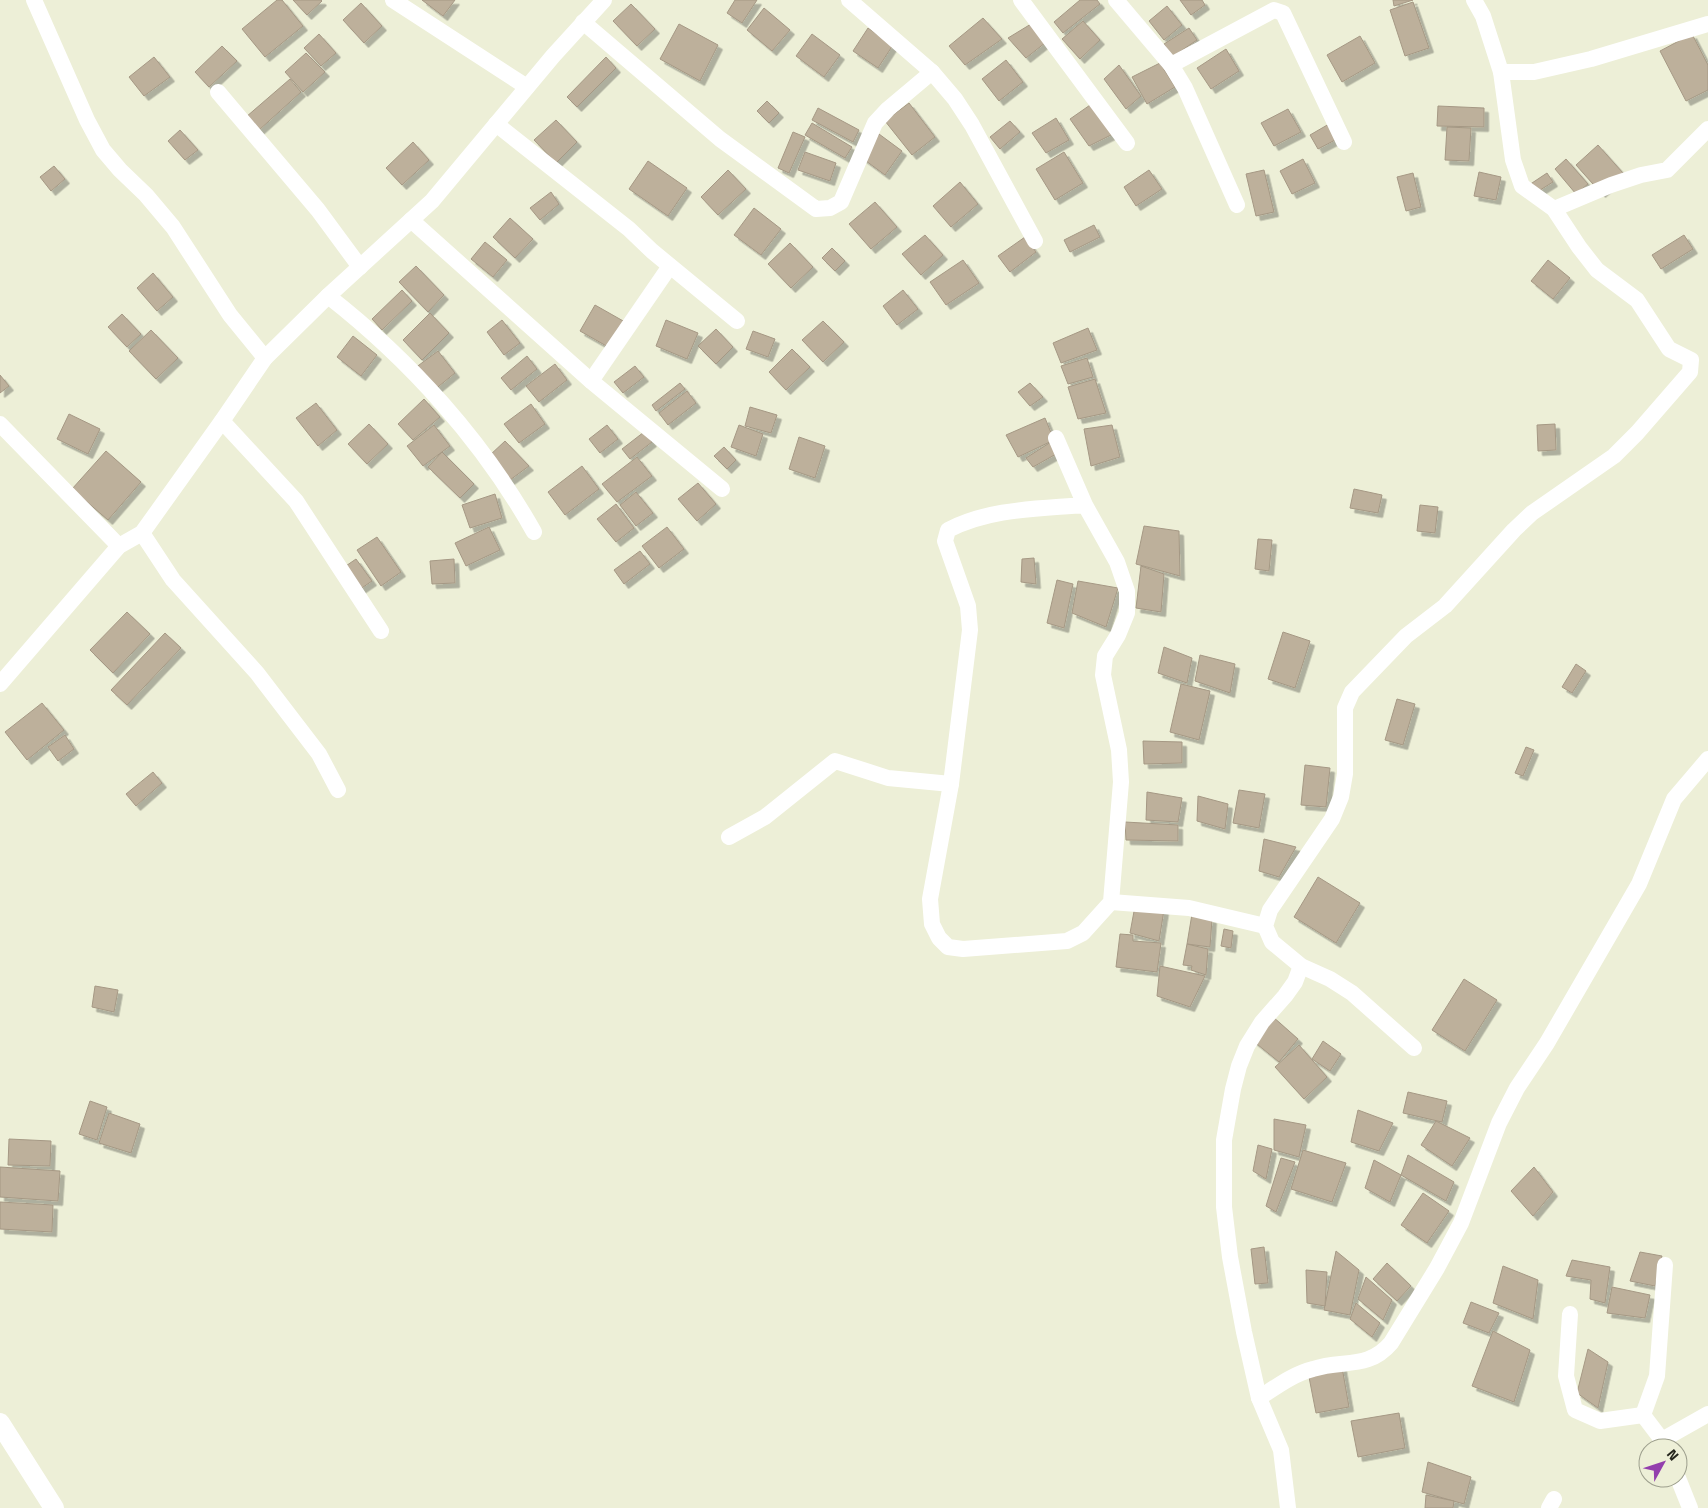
<svg xmlns="http://www.w3.org/2000/svg" width="1708" height="1508" font-family="'Titillium Web',sans-serif">
	<style>
		.building { fill: #bdb09b; stroke: #a59884; filter: url(#shadow) }
		.lines { fill: none; stroke-linecap: round; stroke-linejoin: round }
		.minor { stroke: #fff; stroke-width: 16 }
		.tertiary { stroke: #fff; stroke-width: 20 }
	</style>
	<defs>
		<filter id="shadow"><feDropShadow dx="4.5" dy="4.5" stdDeviation="0" flood-color="#0004"/></filter>
	</defs>
	<rect width="100%" height="100%" fill="#edefd7"/>
	<g class="building">
		<path d="M 277,0 L 282,0 L 303,26 L 265,57 L 242,29 Z"/>
		<path d="M 293,0 L 321,0 L 322,1 L 307,15 Z"/>
		<path d="M 422,0 L 455,0 L 443,16 Z"/>
		<path d="M 735,0 L 757,0 L 742,23 L 727,13 Z"/>
		<path d="M 1080,0 L 1097,0 L 1100,4 L 1063,33 L 1054,22 Z"/>
		<path d="M 1180,0 L 1202,0 L 1205,5 L 1191,15 Z"/>
		<path d="M 1393,0 L 1413,0 L 1394,6 Z"/>
		<path d="M 1413,2 L 1429,48 L 1405,56 L 1390,10 Z"/>
		<path d="M 361,3 L 382,26 L 364,43 L 343,20 Z"/>
		<path d="M 631,4 L 655,29 L 637,46 L 613,21 Z"/>
		<path d="M 1167,6 L 1182,25 L 1164,40 L 1149,21 Z"/>
		<path d="M 764,8 L 790,30 L 772,51 L 747,30 Z"/>
		<path d="M 983,18 L 1002,39 L 965,65 L 949,46 Z"/>
		<path d="M 1083,21 L 1100,40 L 1080,59 L 1062,39 Z"/>
		<path d="M 679,24 L 718,45 L 700,81 L 660,59 Z"/>
		<path d="M 1031,24 L 1045,43 L 1026,58 L 1008,38 Z"/>
		<path d="M 868,28 L 893,45 L 878,68 L 853,51 Z"/>
		<path d="M 1189,28 L 1197,40 L 1172,57 L 1164,44 Z"/>
		<path d="M 319,34 L 336,53 L 321,66 L 304,48 Z"/>
		<path d="M 812,34 L 840,55 L 824,77 L 796,56 Z"/>
		<path d="M 1692,34 L 1708,65 L 1708,90 L 1686,101 L 1660,51 Z"/>
		<path d="M 1360,36 L 1375,63 L 1342,82 L 1327,55 Z"/>
		<path d="M 222,46 L 237,61 L 209,87 L 195,72 Z"/>
		<path d="M 1226,49 L 1239,71 L 1211,89 L 1197,68 Z"/>
		<path d="M 306,53 L 325,72 L 303,92 L 285,72 Z"/>
		<path d="M 154,57 L 170,77 L 144,96 L 129,77 Z"/>
		<path d="M 606,57 L 616,68 L 577,107 L 567,97 Z"/>
		<path d="M 1006,60 L 1023,82 L 999,101 L 982,79 Z"/>
		<path d="M 1160,63 L 1175,87 L 1147,104 L 1132,77 Z"/>
		<path d="M 1119,65 L 1141,96 L 1126,109 L 1104,79 Z"/>
		<path d="M 290,79 L 301,92 L 258,131 L 246,117 Z"/>
		<path d="M 767,101 L 779,113 L 769,123 L 757,111 Z"/>
		<path d="M 909,103 L 935,137 L 912,155 L 885,121 Z"/>
		<path d="M 1093,103 L 1113,134 L 1089,146 L 1070,119 Z"/>
		<path d="M 1438,106 L 1484,108 L 1484,127 L 1437,126 Z"/>
		<path d="M 818,108 L 859,130 L 853,142 L 812,120 Z"/>
		<path d="M 1288,109 L 1301,132 L 1274,146 L 1261,123 Z"/>
		<path d="M 1056,118 L 1069,140 L 1046,153 L 1032,133 Z"/>
		<path d="M 556,120 L 577,142 L 556,163 L 534,140 Z"/>
		<path d="M 1010,121 L 1020,132 L 1000,149 L 990,137 Z"/>
		<path d="M 812,123 L 852,147 L 845,158 L 805,135 Z"/>
		<path d="M 1329,124 L 1337,139 L 1318,149 L 1310,135 Z"/>
		<path d="M 1447,127 L 1471,128 L 1469,161 L 1445,160 Z"/>
		<path d="M 180,130 L 198,150 L 185,160 L 168,141 Z"/>
		<path d="M 793,132 L 805,137 L 789,173 L 778,168 Z"/>
		<path d="M 879,134 L 902,151 L 885,175 L 862,158 Z"/>
		<path d="M 413,142 L 429,160 L 402,185 L 386,168 Z"/>
		<path d="M 1598,145 L 1623,173 L 1601,193 L 1576,165 Z"/>
		<path d="M 805,152 L 836,163 L 830,181 L 798,170 Z"/>
		<path d="M 1064,152 L 1083,183 L 1055,200 L 1036,169 Z"/>
		<path d="M 1303,159 L 1315,183 L 1292,194 L 1280,171 Z"/>
		<path d="M 1566,159 L 1588,184 L 1576,194 L 1555,169 Z"/>
		<path d="M 648,161 L 687,188 L 668,216 L 629,189 Z"/>
		<path d="M 54,166 L 65,179 L 51,191 L 40,177 Z"/>
		<path d="M 728,170 L 746,189 L 718,215 L 701,197 Z"/>
		<path d="M 1149,170 L 1162,189 L 1136,206 L 1124,187 Z"/>
		<path d="M 1264,170 L 1274,212 L 1256,216 L 1246,174 Z"/>
		<path d="M 1479,172 L 1501,177 L 1496,200 L 1474,196 Z"/>
		<path d="M 1413,173 L 1421,207 L 1406,211 L 1397,177 Z"/>
		<path d="M 1547,173 L 1553,182 L 1529,197 L 1523,189 Z"/>
		<path d="M 960,182 L 978,204 L 951,227 L 933,206 Z"/>
		<path d="M 551,192 L 559,204 L 540,220 L 530,208 Z"/>
		<path d="M 875,202 L 897,227 L 871,249 L 849,224 Z"/>
		<path d="M 754,208 L 781,229 L 761,255 L 734,235 Z"/>
		<path d="M 510,218 L 533,239 L 515,258 L 493,237 Z"/>
		<path d="M 1094,225 L 1100,237 L 1070,252 L 1064,240 Z"/>
		<path d="M 925,235 L 943,255 L 921,275 L 902,254 Z"/>
		<path d="M 1684,235 L 1693,249 L 1661,269 L 1652,255 Z"/>
		<path d="M 1025,237 L 1036,252 L 1010,272 L 998,256 Z"/>
		<path d="M 485,242 L 507,260 L 493,277 L 471,259 Z"/>
		<path d="M 790,243 L 813,267 L 791,288 L 768,264 Z"/>
		<path d="M 832,248 L 845,261 L 835,271 L 822,258 Z"/>
		<path d="M 963,260 L 979,283 L 946,305 L 930,282 Z"/>
		<path d="M 1548,260 L 1570,278 L 1553,299 L 1531,281 Z"/>
		<path d="M 416,266 L 444,295 L 428,312 L 399,282 Z"/>
		<path d="M 153,273 L 173,297 L 157,311 L 137,288 Z"/>
		<path d="M 402,290 L 412,301 L 382,330 L 372,319 Z"/>
		<path d="M 903,290 L 918,309 L 897,325 L 883,306 Z"/>
		<path d="M 595,305 L 625,322 L 610,348 L 580,331 Z"/>
		<path d="M 430,313 L 449,333 L 422,360 L 403,340 Z"/>
		<path d="M 122,314 L 141,334 L 127,347 L 108,327 Z"/>
		<path d="M 502,320 L 520,343 L 504,355 L 487,332 Z"/>
		<path d="M 666,320 L 698,333 L 687,359 L 656,346 Z"/>
		<path d="M 823,321 L 844,342 L 823,362 L 802,340 Z"/>
		<path d="M 1088,328 L 1097,350 L 1061,363 L 1053,343 Z"/>
		<path d="M 716,329 L 733,347 L 716,364 L 698,346 Z"/>
		<path d="M 151,330 L 178,358 L 156,379 L 129,351 Z"/>
		<path d="M 753,331 L 775,339 L 768,357 L 746,349 Z"/>
		<path d="M 353,336 L 377,355 L 361,376 L 337,357 Z"/>
		<path d="M 792,349 L 810,367 L 786,390 L 769,372 Z"/>
		<path d="M 438,351 L 455,373 L 433,391 L 415,368 Z"/>
		<path d="M 527,356 L 537,369 L 511,390 L 501,378 Z"/>
		<path d="M 1087,358 L 1093,377 L 1068,384 L 1061,366 Z"/>
		<path d="M 555,364 L 567,380 L 539,402 L 526,386 Z"/>
		<path d="M 635,366 L 644,377 L 623,393 L 614,382 Z"/>
		<path d="M 0,375 L 9,386 L 0,393 Z"/>
		<path d="M 1095,379 L 1106,413 L 1078,419 L 1068,387 Z"/>
		<path d="M 680,383 L 685,389 L 656,411 L 652,405 Z"/>
		<path d="M 1030,383 L 1043,397 L 1030,406 L 1018,392 Z"/>
		<path d="M 687,391 L 696,403 L 668,425 L 659,413 Z"/>
		<path d="M 424,399 L 440,417 L 413,440 L 398,424 Z"/>
		<path d="M 316,403 L 337,430 L 318,446 L 296,418 Z"/>
		<path d="M 531,404 L 545,424 L 519,443 L 504,424 Z"/>
		<path d="M 750,407 L 777,415 L 771,433 L 745,426 Z"/>
		<path d="M 69,414 L 100,429 L 88,454 L 57,439 Z"/>
		<path d="M 1045,418 L 1054,440 L 1018,457 L 1006,435 Z"/>
		<path d="M 369,424 L 388,444 L 367,464 L 348,444 Z"/>
		<path d="M 1555,424 L 1556,450 L 1538,451 L 1537,425 Z"/>
		<path d="M 434,425 L 450,446 L 423,466 L 407,446 Z"/>
		<path d="M 607,425 L 618,439 L 600,453 L 589,439 Z"/>
		<path d="M 739,425 L 763,434 L 756,456 L 731,447 Z"/>
		<path d="M 1112,425 L 1120,457 L 1091,466 L 1084,429 Z"/>
		<path d="M 644,432 L 652,442 L 630,459 L 622,449 Z"/>
		<path d="M 799,437 L 825,446 L 815,478 L 789,469 Z"/>
		<path d="M 1054,440 L 1058,453 L 1033,467 L 1026,458 Z"/>
		<path d="M 505,441 L 529,466 L 510,480 L 489,456 Z"/>
		<path d="M 724,447 L 736,460 L 727,469 L 714,456 Z"/>
		<path d="M 106,451 L 141,482 L 108,520 L 72,489 Z"/>
		<path d="M 442,452 L 474,484 L 460,498 L 428,467 Z"/>
		<path d="M 637,457 L 652,476 L 617,502 L 602,484 Z"/>
		<path d="M 582,466 L 599,489 L 565,515 L 548,492 Z"/>
		<path d="M 698,483 L 716,504 L 697,521 L 678,499 Z"/>
		<path d="M 1354,489 L 1382,495 L 1378,513 L 1350,508 Z"/>
		<path d="M 636,492 L 653,513 L 636,526 L 620,505 Z"/>
		<path d="M 495,494 L 502,518 L 470,528 L 462,505 Z"/>
		<path d="M 616,504 L 634,528 L 616,542 L 597,519 Z"/>
		<path d="M 1420,505 L 1438,507 L 1435,533 L 1417,531 Z"/>
		<path d="M 1144,526 L 1179,531 L 1180,576 L 1136,564 Z"/>
		<path d="M 489,527 L 500,550 L 466,566 L 455,543 Z"/>
		<path d="M 667,527 L 684,549 L 659,568 L 642,546 Z"/>
		<path d="M 377,537 L 401,572 L 381,586 L 357,550 Z"/>
		<path d="M 1258,539 L 1272,540 L 1269,571 L 1255,569 Z"/>
		<path d="M 640,551 L 650,564 L 624,584 L 614,570 Z"/>
		<path d="M 1034,558 L 1036,584 L 1021,582 L 1022,559 Z"/>
		<path d="M 356,559 L 372,581 L 356,592 L 340,570 Z"/>
		<path d="M 454,559 L 455,583 L 432,584 L 430,561 Z"/>
		<path d="M 1141,566 L 1164,574 L 1161,612 L 1136,608 Z"/>
		<path d="M 1057,580 L 1073,584 L 1064,628 L 1047,623 Z"/>
		<path d="M 1078,581 L 1118,588 L 1106,627 L 1072,613 Z"/>
		<path d="M 127,612 L 150,634 L 113,673 L 90,650 Z"/>
		<path d="M 1283,632 L 1310,641 L 1295,688 L 1268,679 Z"/>
		<path d="M 165,633 L 181,648 L 127,705 L 111,690 Z"/>
		<path d="M 1164,647 L 1192,658 L 1187,683 L 1158,673 Z"/>
		<path d="M 1200,655 L 1235,664 L 1230,693 L 1195,681 Z"/>
		<path d="M 1576,664 L 1586,671 L 1572,693 L 1562,687 Z"/>
		<path d="M 1181,684 L 1210,691 L 1199,740 L 1170,732 Z"/>
		<path d="M 1397,699 L 1415,704 L 1403,745 L 1385,740 Z"/>
		<path d="M 42,703 L 64,730 L 27,760 L 5,732 Z"/>
		<path d="M 65,735 L 74,749 L 58,761 L 48,747 Z"/>
		<path d="M 1143,741 L 1182,742 L 1182,763 L 1144,764 Z"/>
		<path d="M 1526,747 L 1534,750 L 1523,776 L 1515,773 Z"/>
		<path d="M 1305,765 L 1330,768 L 1326,807 L 1301,805 Z"/>
		<path d="M 153,772 L 162,783 L 136,806 L 126,794 Z"/>
		<path d="M 1239,790 L 1265,794 L 1259,828 L 1233,823 Z"/>
		<path d="M 1147,792 L 1182,798 L 1178,822 L 1146,820 Z"/>
		<path d="M 1198,796 L 1228,804 L 1225,829 L 1197,821 Z"/>
		<path d="M 1125,822 L 1178,825 L 1178,841 L 1126,840 Z"/>
		<path d="M 1264,839 L 1296,847 L 1279,877 L 1259,871 Z"/>
		<path d="M 1318,877 L 1360,903 L 1336,943 L 1294,917 Z"/>
		<path d="M 1135,906 L 1164,910 L 1159,941 L 1130,933 Z"/>
		<path d="M 1192,914 L 1212,919 L 1210,947 L 1187,944 Z"/>
		<path d="M 1224,929 L 1233,931 L 1231,948 L 1221,946 Z"/>
		<path d="M 1120,934 L 1133,935 L 1133,941 L 1161,943 L 1157,972 L 1116,967 Z"/>
		<path d="M 1187,944 L 1208,949 L 1206,975 L 1191,970 L 1192,966 L 1183,965 Z"/>
		<path d="M 1160,966 L 1205,976 L 1190,1007 L 1157,996 Z"/>
		<path d="M 1464,979 L 1497,1000 L 1465,1051 L 1432,1030 Z"/>
		<path d="M 95,986 L 118,990 L 114,1012 L 92,1007 Z"/>
		<path d="M 1272,1016 L 1298,1039 L 1279,1062 L 1252,1040 Z"/>
		<path d="M 1323,1041 L 1341,1054 L 1330,1071 L 1312,1059 Z"/>
		<path d="M 1299,1045 L 1327,1077 L 1304,1099 L 1275,1067 Z"/>
		<path d="M 1408,1092 L 1447,1101 L 1442,1122 L 1403,1113 Z"/>
		<path d="M 90,1101 L 107,1107 L 97,1140 L 79,1134 Z"/>
		<path d="M 1358,1110 L 1393,1123 L 1379,1151 L 1351,1142 Z"/>
		<path d="M 109,1113 L 140,1124 L 131,1153 L 99,1143 Z"/>
		<path d="M 1274,1119 L 1306,1125 L 1299,1157 L 1274,1150 Z"/>
		<path d="M 1436,1121 L 1470,1138 L 1452,1166 L 1421,1145 Z"/>
		<path d="M 9,1139 L 51,1141 L 50,1166 L 8,1165 Z"/>
		<path d="M 1258,1145 L 1272,1149 L 1266,1179 L 1253,1171 Z"/>
		<path d="M 1303,1150 L 1346,1163 L 1332,1202 L 1291,1189 Z"/>
		<path d="M 1408,1155 L 1454,1182 L 1446,1201 L 1401,1175 Z"/>
		<path d="M 1281,1158 L 1295,1162 L 1276,1212 L 1266,1206 Z"/>
		<path d="M 1374,1160 L 1401,1175 L 1390,1202 L 1365,1188 Z"/>
		<path d="M 0,1167 L 60,1171 L 58,1201 L 0,1197 Z"/>
		<path d="M 1534,1167 L 1553,1192 L 1533,1216 L 1511,1191 Z"/>
		<path d="M 1423,1193 L 1449,1211 L 1427,1243 L 1401,1225 Z"/>
		<path d="M 0,1202 L 53,1205 L 52,1232 L 0,1229 Z"/>
		<path d="M 1264,1247 L 1268,1283 L 1255,1284 L 1251,1249 Z"/>
		<path d="M 1336,1251 L 1359,1270 L 1350,1315 L 1324,1310 Z"/>
		<path d="M 1640,1252 L 1662,1256 L 1655,1286 L 1630,1281 Z"/>
		<path d="M 1572,1260 L 1610,1267 L 1605,1303 L 1590,1299 L 1591,1280 L 1566,1276 Z"/>
		<path d="M 1387,1263 L 1411,1286 L 1397,1301 L 1373,1279 Z"/>
		<path d="M 1503,1266 L 1538,1280 L 1533,1319 L 1493,1303 Z"/>
		<path d="M 1306,1270 L 1327,1272 L 1325,1306 L 1307,1303 Z"/>
		<path d="M 1366,1277 L 1392,1300 L 1383,1320 L 1358,1299 Z"/>
		<path d="M 1612,1287 L 1650,1295 L 1645,1318 L 1607,1313 Z"/>
		<path d="M 1471,1302 L 1499,1313 L 1489,1333 L 1463,1323 Z"/>
		<path d="M 1356,1303 L 1380,1323 L 1372,1337 L 1350,1319 Z"/>
		<path d="M 1493,1331 L 1530,1350 L 1514,1402 L 1472,1386 Z"/>
		<path d="M 1588,1349 L 1608,1362 L 1598,1408 L 1577,1393 Z"/>
		<path d="M 1342,1367 L 1349,1407 L 1316,1413 L 1308,1372 Z"/>
		<path d="M 1399,1413 L 1405,1448 L 1358,1457 L 1351,1421 Z"/>
		<path d="M 1428,1462 L 1471,1477 L 1464,1504 L 1422,1492 Z"/>
		<path d="M 1426,1495 L 1454,1501 L 1453,1508 L 1425,1508 Z"/>
	</g>
	<g class="lines">
		<g class="minor">
			<path d="M 34,0 L 87,120 L 103,150 L 120,170 L 146,195 L 173,227 L 230,315 L 265,358"/>
			<path d="M 393,0 L 527,87"/>
			<path d="M 849,0 L 932,72 L 955,99 L 972,125 L 1035,241"/>
			<path d="M 1021,0 L 1127,143"/>
			<path d="M 1116,0 L 1171,65 L 1185,88 L 1237,205"/>
			<path d="M 583,22 L 720,139 L 816,209 L 830,208 L 841,202 L 875,123 L 888,109 L 932,72"/>
			<path d="M 1171,65 L 1274,10 L 1283,13 L 1344,142"/>
			<path d="M 1501,72 L 1534,72 L 1591,59 L 1708,24"/>
			<path d="M 218,92 L 318,210 L 360,267"/>
			<path d="M 496,124 L 629,229 L 652,251 L 737,321"/>
			<path d="M 1554,209 L 1611,185 L 1641,175 L 1667,170 L 1708,129"/>
			<path d="M 411,220 L 591,381 L 722,489"/>
			<path d="M 328,296 C 410,360 483,441 534,532"/>
			<path d="M 591,381 L 670,266"/>
			<path d="M 222,421 L 296,501 L 381,631"/>
			<path d="M 0,424 L 119,546"/>
			<path d="M 1056,438 L 1085,505 L 1117,562 L 1127,591 L 1127,613 L 1118,635 L 1105,656 L 1103,675 L 1119,750 L 1121,782 L 1111,902 L 1083,933 L 1067,941 L 963,949 L 948,947 L 939,938 L 932,924 L 930,899 L 951,784 L 970,630 L 968,606 L 945,541 L 948,530 C 990,508 1039,509 1085,505"/>
			<path d="M 142,533 L 173,580 L 257,673 L 319,754 L 338,790"/>
			<path d="M 0,684 L 119,546 L 142,533 L 222,421 L 265,358 L 328,296 L 432,201 L 553,56 L 604,0"/>
			<path d="M 729,837 L 765,817 L 835,761 L 888,778 L 951,784"/>
			<path d="M 1111,902 L 1189,908 L 1265,926"/>
			<path d="M 1414,1048 L 1352,993 L 1330,979 L 1301,966 L 1272,942 L 1265,926 L 1270,910 L 1332,819 L 1341,797 L 1345,774 L 1345,708 L 1352,692 L 1406,636 L 1445,606 L 1514,530 L 1532,513 L 1614,456 L 1637,433 L 1690,372 L 1691,360 L 1669,349 L 1637,300 L 1597,270 L 1579,247 L 1554,209 L 1522,186 L 1513,160 L 1501,72 L 1483,16 L 1474,0"/>
			<path d="M 1570,1314 L 1566,1376 L 1575,1410 L 1600,1421 L 1643,1415"/>
			<path d="M 1259,1398 C 1276,1387 1293,1374 1313,1369 C 1343,1359 1368,1370 1391,1343 L 1437,1268 L 1461,1223 L 1499,1123 L 1517,1088 L 1547,1043 L 1639,884 L 1674,799 L 1708,759"/>
			<path d="M 1662,1440 L 1643,1415 L 1657,1376 L 1665,1265"/>
			<path d="M 1665,1448 L 1662,1440 L 1708,1414"/>
			<path d="M 1678,1478 L 1690,1508"/>
			<path d="M 1288,1508 L 1281,1450 L 1259,1398 L 1244,1332 L 1230,1257 L 1224,1207 L 1224,1140 L 1233,1089 L 1239,1066 L 1247,1046 L 1262,1022 L 1285,996 L 1295,982 L 1301,966"/>
			<path d="M 1549,1508 L 1554,1499"/>
		</g>
		<path class="tertiary" d="M 0,1423 L 54,1508"/>
	</g>
	<g transform="translate(1663 1463) rotate(50)"><circle r="24" fill="#edefd7" stroke="#9d9f8d"/>
	<path d="M0-4L9 19L0 12L-9 19Z" fill="#933fad"/>
	<text y="-8" font-size="14" font-weight="bold" text-anchor="middle" fill="#25261d">N</text>
	</g>
</svg>
